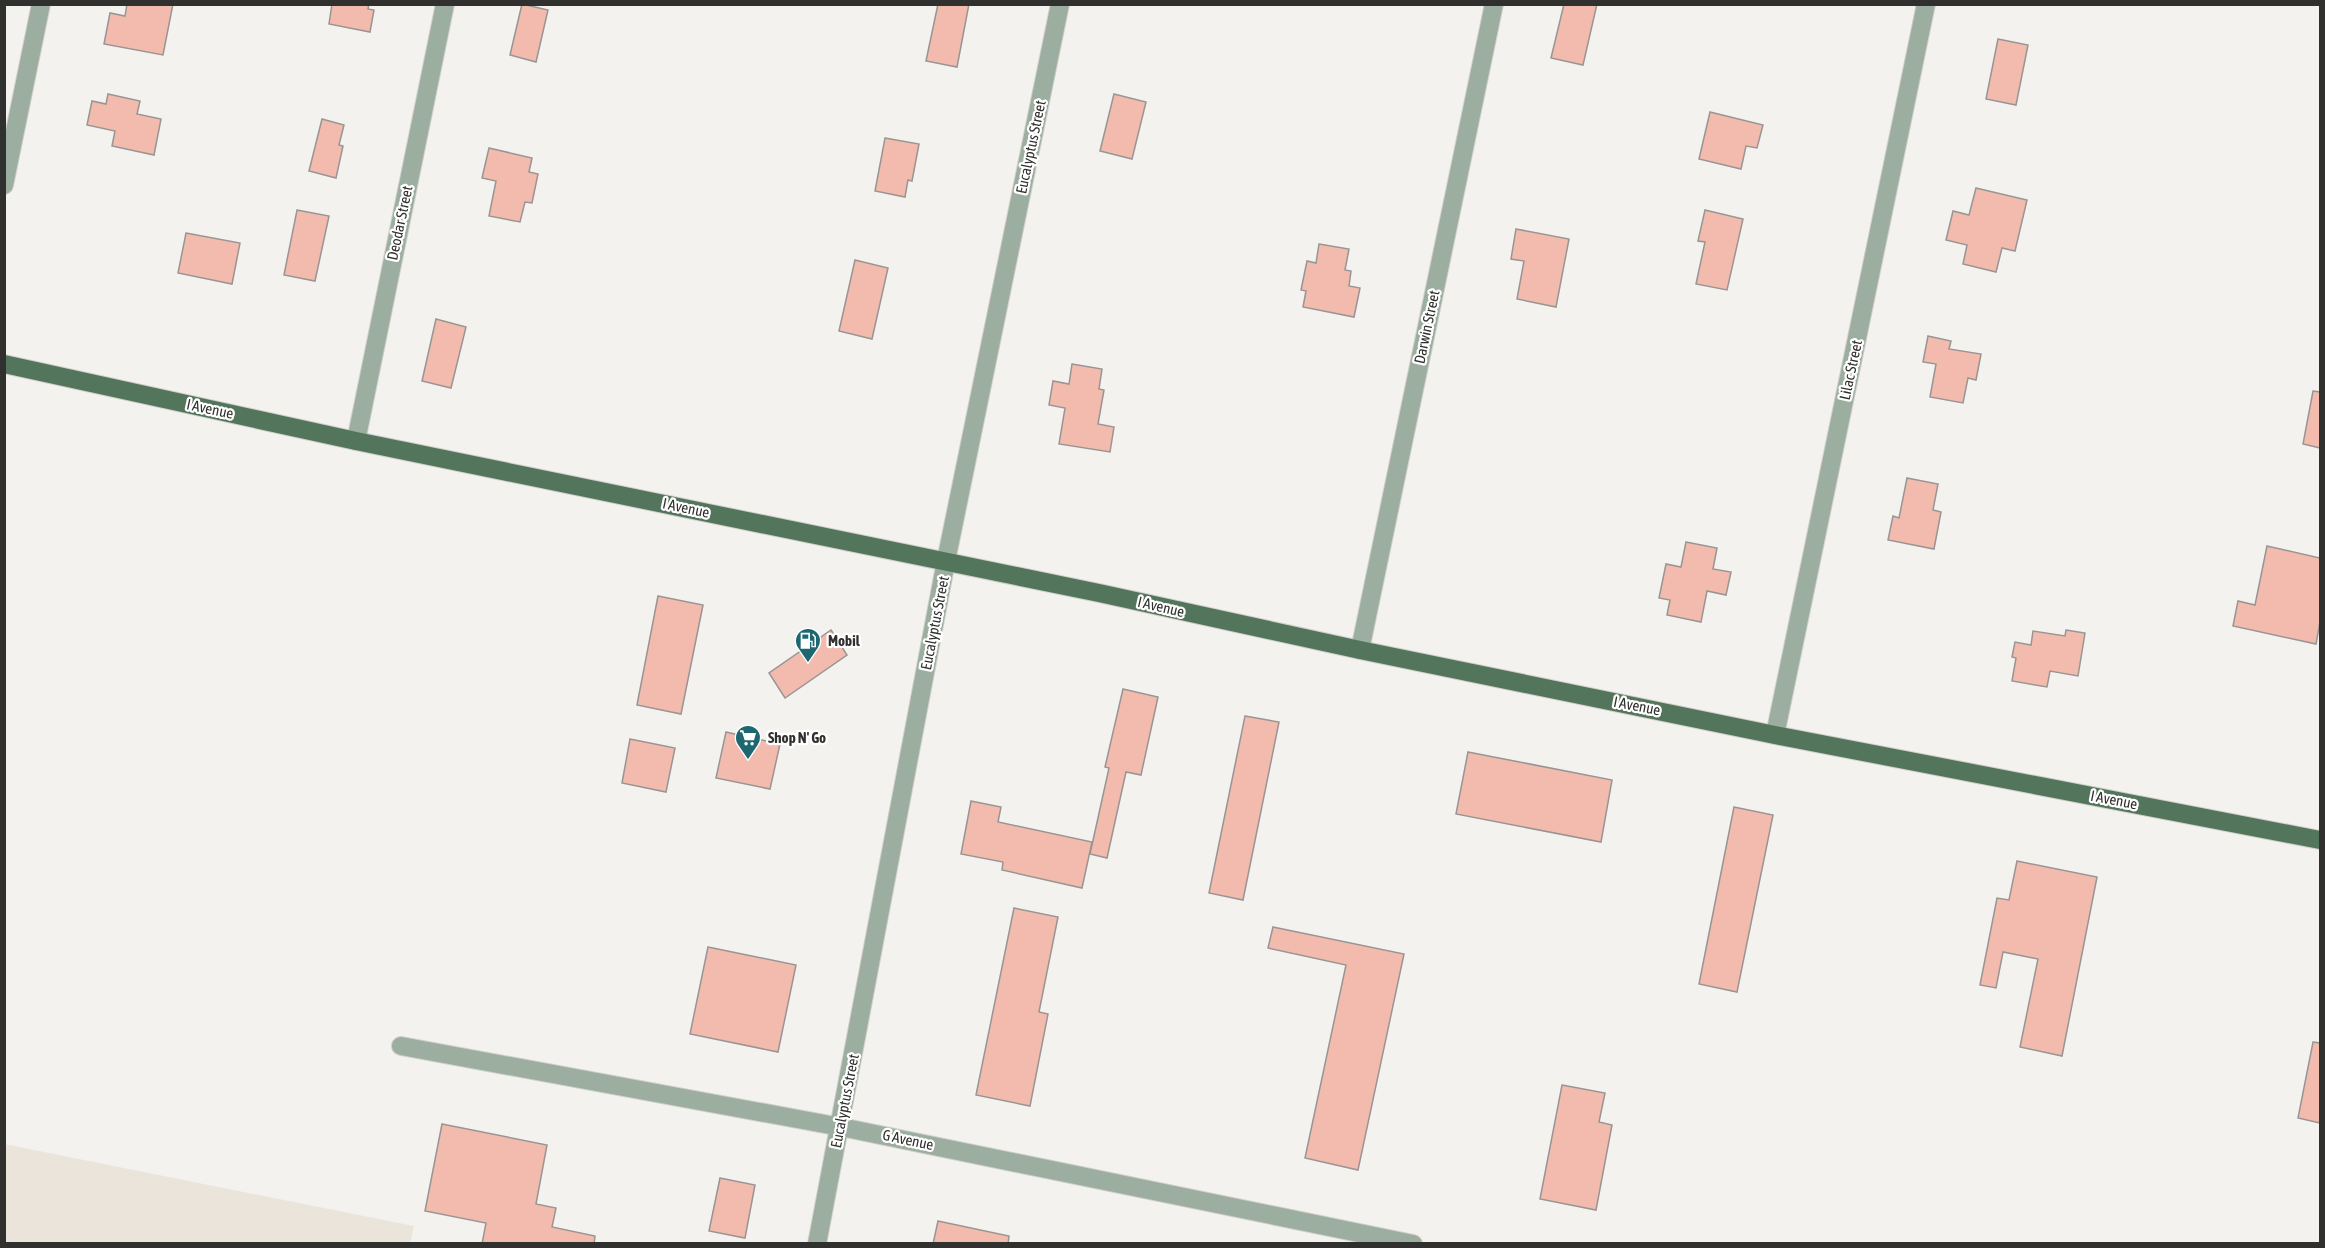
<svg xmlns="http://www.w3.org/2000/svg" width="2325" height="1248" font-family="'Asap Condensed',sans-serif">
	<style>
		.built { fill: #ebe4da }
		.building { fill: #f2bbad; stroke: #989594; stroke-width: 1.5 }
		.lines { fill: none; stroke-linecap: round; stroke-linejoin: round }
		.street-casing { stroke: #d1cfcb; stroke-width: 20 }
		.primary-casing { stroke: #d1cfcb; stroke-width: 20 }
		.street { stroke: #9bae9f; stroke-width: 18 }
		.primary { stroke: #52755b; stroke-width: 18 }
		.labels { text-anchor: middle; stroke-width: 4.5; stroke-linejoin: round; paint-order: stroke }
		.street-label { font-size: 15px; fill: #30302e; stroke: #fff }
		.poi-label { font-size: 15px; font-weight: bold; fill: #30302e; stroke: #fff; text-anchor: start }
	</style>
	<rect width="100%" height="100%" fill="#f4f2ee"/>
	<path class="built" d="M 4,1144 L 414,1226 L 410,1243 L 5,1243 Z"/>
	<g class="building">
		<path d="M 127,4 L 173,4 L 163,55 L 104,44 L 110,13 L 125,16 Z"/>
		<path d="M 332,4 L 369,4 L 368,9 L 374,10 L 370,32 L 329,24 Z"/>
		<path d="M 522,4 L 548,10 L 536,62 L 510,55 Z"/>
		<path d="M 938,4 L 969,4 L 957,67 L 926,61 Z"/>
		<path d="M 1564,4 L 1597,4 L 1583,65 L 1551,58 Z"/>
		<path d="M 1998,39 L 2028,45 L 2016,105 L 1986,99 Z"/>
		<path d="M 108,94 L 140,101 L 137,114 L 161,119 L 154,155 L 112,146 L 115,131 L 87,125 L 92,101 L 106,104 Z"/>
		<path d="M 1114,94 L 1146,102 L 1132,159 L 1100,151 Z"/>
		<path d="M 1710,112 L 1763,125 L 1757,148 L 1746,146 L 1741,169 L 1699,159 Z"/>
		<path d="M 322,119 L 344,125 L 339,145 L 343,146 L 336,178 L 309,171 Z"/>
		<path d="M 885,138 L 919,144 L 912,181 L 908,180 L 905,197 L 875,191 Z"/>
		<path d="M 489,148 L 532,158 L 529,172 L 538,174 L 532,203 L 525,202 L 520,222 L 489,216 L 496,181 L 482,178 Z"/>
		<path d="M 1976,188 L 2027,200 L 2015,251 L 2002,248 L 1996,272 L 1963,264 L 1967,245 L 1946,240 L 1953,211 L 1969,215 Z"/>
		<path d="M 297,210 L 329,216 L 315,281 L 284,275 Z"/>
		<path d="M 1705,210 L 1743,219 L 1727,290 L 1696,284 L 1705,242 L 1698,241 Z"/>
		<path d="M 1516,229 L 1569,239 L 1556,307 L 1517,299 L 1524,261 L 1511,259 Z"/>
		<path d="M 186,233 L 240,243 L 232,284 L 178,273 Z"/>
		<path d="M 1319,244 L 1349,249 L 1345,270 L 1351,271 L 1349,286 L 1360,288 L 1354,317 L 1303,307 L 1306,291 L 1301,290 L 1307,261 L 1316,263 Z"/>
		<path d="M 855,260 L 888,268 L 872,339 L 839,331 Z"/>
		<path d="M 436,319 L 466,327 L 451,388 L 422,381 Z"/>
		<path d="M 1928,336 L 1951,341 L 1949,349 L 1981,354 L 1976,380 L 1968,378 L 1963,403 L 1930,397 L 1936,364 L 1923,362 Z"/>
		<path d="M 1072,364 L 1102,369 L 1099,389 L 1104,390 L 1098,424 L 1114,427 L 1110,452 L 1059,444 L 1065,408 L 1049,405 L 1053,381 L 1069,384 Z"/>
		<path d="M 2313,391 L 2320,392 L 2320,448 L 2303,444 Z"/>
		<path d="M 1907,478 L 1938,484 L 1933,510 L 1941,512 L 1934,549 L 1888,540 L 1893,516 L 1899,518 Z"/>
		<path d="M 1686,542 L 1717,548 L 1713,569 L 1731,572 L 1726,595 L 1707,591 L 1701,622 L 1667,615 L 1670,600 L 1659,598 L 1666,564 L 1681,567 Z"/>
		<path d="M 2267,546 L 2320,558 L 2320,622 L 2316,644 L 2233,626 L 2238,601 L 2255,605 Z"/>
		<path d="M 658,596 L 703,605 L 681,714 L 637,705 Z"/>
		<path d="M 831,630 L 847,655 L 785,698 L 769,673 Z"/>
		<path d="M 2066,630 L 2085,633 L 2078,676 L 2050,671 L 2047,687 L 2012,681 L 2016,658 L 2012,657 L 2015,642 L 2031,645 L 2033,631 L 2065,636 Z"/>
		<path d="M 1123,689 L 1158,697 L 1141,775 L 1126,772 L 1107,858 L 1090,854 L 1109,768 L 1105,767 Z"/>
		<path d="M 1245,716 L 1279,722 L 1243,900 L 1209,893 Z"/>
		<path d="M 726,732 L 780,744 L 770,789 L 716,778 Z"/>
		<path d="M 630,739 L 675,748 L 666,792 L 622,783 Z"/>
		<path d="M 1468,752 L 1612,780 L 1601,842 L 1456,814 Z"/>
		<path d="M 971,801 L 1001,807 L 998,822 L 1092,842 L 1082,888 L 1002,870 L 1003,862 L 961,854 Z"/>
		<path d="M 1734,807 L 1773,815 L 1737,992 L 1699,984 Z"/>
		<path d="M 2017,861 L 2097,877 L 2062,1056 L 2020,1047 L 2038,959 L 2003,952 L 1996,988 L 1980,985 L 1997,898 L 2009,900 Z"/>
		<path d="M 1014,908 L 1058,917 L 1039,1012 L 1048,1014 L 1030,1106 L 976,1095 Z"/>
		<path d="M 1273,927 L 1404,954 L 1358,1170 L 1305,1158 L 1346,965 L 1268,948 Z"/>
		<path d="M 708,947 L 796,965 L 778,1052 L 690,1034 Z"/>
		<path d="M 2313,1042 L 2320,1043 L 2320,1123 L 2298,1118 Z"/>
		<path d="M 1562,1085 L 1605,1093 L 1599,1122 L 1612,1125 L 1596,1210 L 1540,1199 Z"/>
		<path d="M 442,1124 L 547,1145 L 536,1204 L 556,1208 L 552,1227 L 595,1236 L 594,1244 L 482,1244 L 486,1223 L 425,1211 Z"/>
		<path d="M 720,1178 L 755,1185 L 745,1238 L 709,1231 Z"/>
		<path d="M 938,1221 L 1009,1236 L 1008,1244 L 933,1244 Z"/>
	</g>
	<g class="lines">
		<defs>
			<g id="street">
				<path d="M 4,185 L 41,4"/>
				<path d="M 356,441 L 445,4"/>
				<path d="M 1360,650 L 1494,4"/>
				<path d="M 1775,735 L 1926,4"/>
				<path d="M 401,1046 L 841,1127 L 1413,1244"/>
				<path d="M 817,1244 L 946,561 L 1060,4"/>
			</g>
			<path id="primary" d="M 4,364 L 356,441 L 1099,593 L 1360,650 L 1775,735 L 2320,840"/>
		</defs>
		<use href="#street" class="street-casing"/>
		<use href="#primary" class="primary-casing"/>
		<use href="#street" class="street"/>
		<use href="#primary" class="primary"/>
	</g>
	<defs>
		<symbol id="fuel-pin" viewBox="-11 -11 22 30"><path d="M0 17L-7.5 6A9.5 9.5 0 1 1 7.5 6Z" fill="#1d6870" stroke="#fff"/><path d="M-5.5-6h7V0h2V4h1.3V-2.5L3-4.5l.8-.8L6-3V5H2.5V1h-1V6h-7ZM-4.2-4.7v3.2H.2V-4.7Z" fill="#fff"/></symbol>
		<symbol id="supermarket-pin" viewBox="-11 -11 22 30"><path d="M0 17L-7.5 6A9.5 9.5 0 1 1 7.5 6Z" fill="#1d6870" stroke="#fff"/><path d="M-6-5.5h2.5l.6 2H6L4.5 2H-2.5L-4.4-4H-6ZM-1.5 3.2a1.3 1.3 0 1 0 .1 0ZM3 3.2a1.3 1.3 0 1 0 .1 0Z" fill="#fff"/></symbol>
	</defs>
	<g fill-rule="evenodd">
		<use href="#fuel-pin" x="793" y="626" width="30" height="40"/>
		<use href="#supermarket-pin" x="733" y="723" width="30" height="40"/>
	</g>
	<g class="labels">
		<g class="street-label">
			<text transform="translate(1031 147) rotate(-78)" y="5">Eucalyptus Street</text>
			<text transform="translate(400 223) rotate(-78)" y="5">Deodar Street</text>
			<text transform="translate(1427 327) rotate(-78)" y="5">Darwin Street</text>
			<text transform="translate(1851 370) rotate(-78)" y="5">Lilac Street</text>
			<text transform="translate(210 409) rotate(12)" y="5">I Avenue</text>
			<text transform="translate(686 508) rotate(12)" y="5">I Avenue</text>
			<text transform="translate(1161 607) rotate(13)" y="5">I Avenue</text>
			<text transform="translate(935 623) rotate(-79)" y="5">Eucalyptus Street</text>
			<text transform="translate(1637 706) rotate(11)" y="5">I Avenue</text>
			<text transform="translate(2114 800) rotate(11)" y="5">I Avenue</text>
			<text transform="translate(845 1101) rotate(-79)" y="5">Eucalyptus Street</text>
			<text transform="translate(908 1140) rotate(12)" y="5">G Avenue</text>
		</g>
		<g class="poi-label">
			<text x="828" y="646">Mobil</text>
			<text x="768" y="743">Shop N' Go</text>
		</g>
	</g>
	<rect width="2325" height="1248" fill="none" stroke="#30302e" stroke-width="12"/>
</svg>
